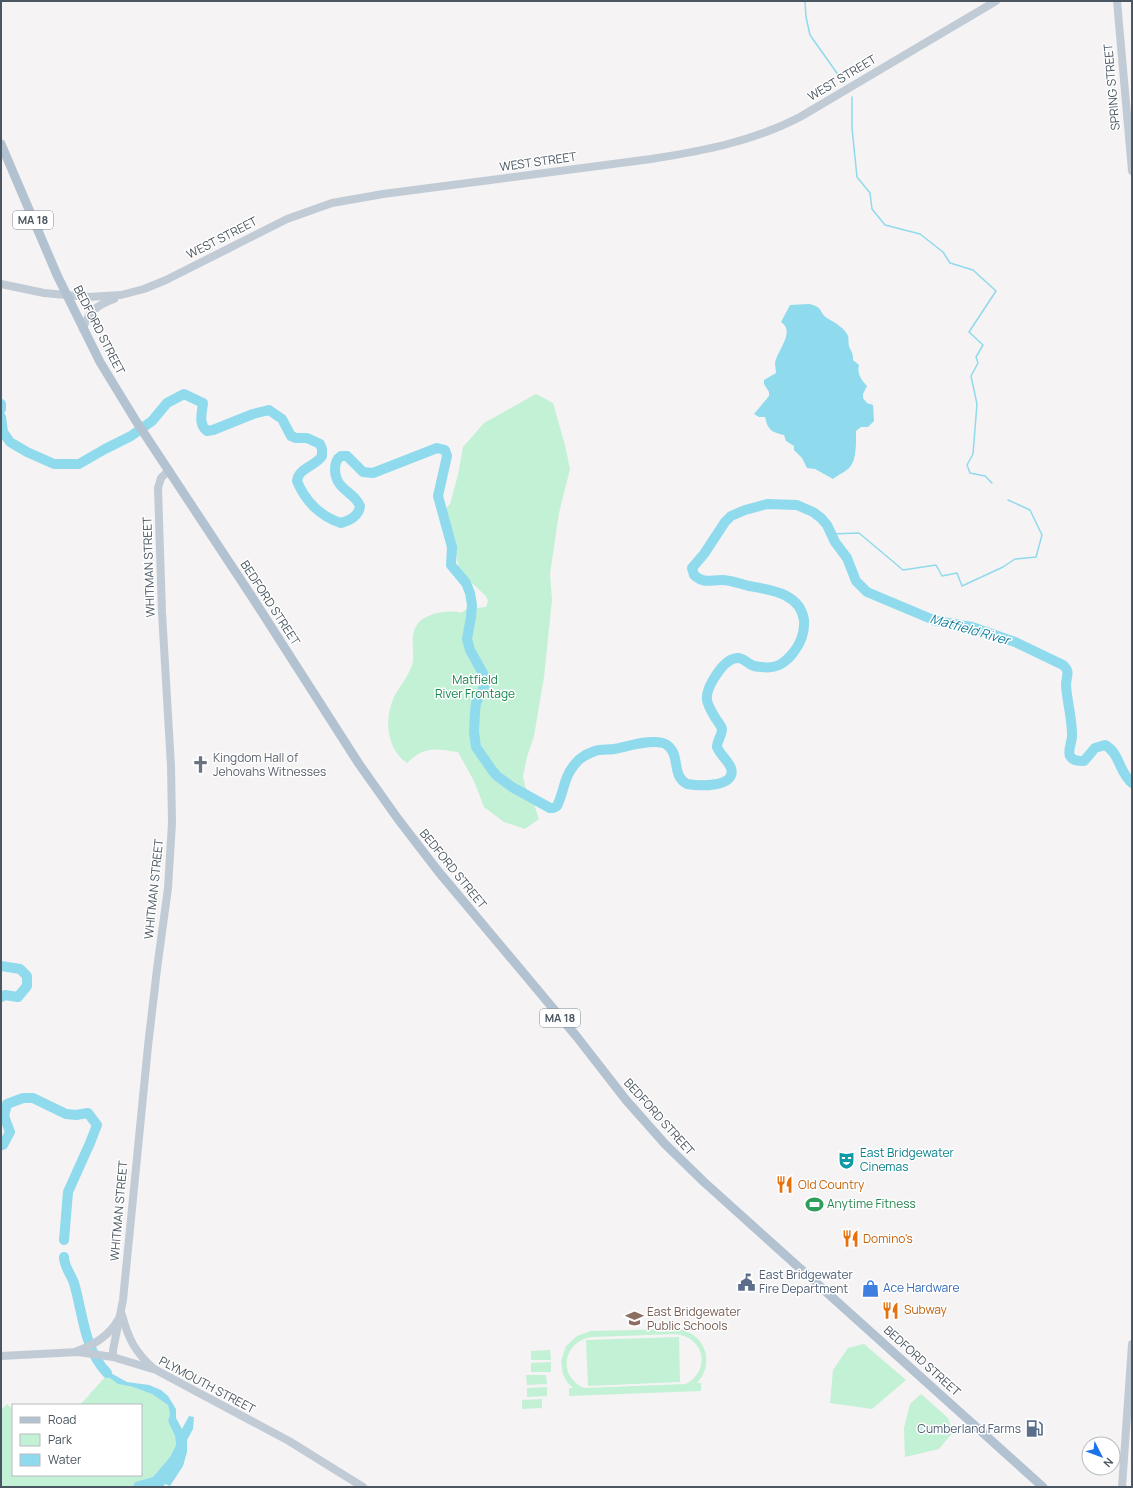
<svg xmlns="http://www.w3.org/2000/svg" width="1133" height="1488" font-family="Manrope,sans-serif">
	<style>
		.green { fill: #c3f1d5; fill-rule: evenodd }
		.water { fill: #90daee }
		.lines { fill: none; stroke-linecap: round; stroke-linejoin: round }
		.stream { stroke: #90daee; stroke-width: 1.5 }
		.river { stroke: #90daee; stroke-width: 10 }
		.secondary { stroke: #c1cbd6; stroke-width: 8 }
		.primary { stroke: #b3c2d1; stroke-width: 9 }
		.labels { text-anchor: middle; stroke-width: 3; stroke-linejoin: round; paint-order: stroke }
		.shield { fill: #fff; stroke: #808990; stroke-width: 1 }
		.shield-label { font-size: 11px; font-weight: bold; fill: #4a5661 }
		.street-label { font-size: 12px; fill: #4a5661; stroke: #fff }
		.park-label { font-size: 12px; fill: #17864f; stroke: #fff }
		.worship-label { font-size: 12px; fill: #5b616d; stroke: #fff; text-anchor: start }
		.culture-label { font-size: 12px; fill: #0d838f; stroke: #fff; text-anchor: start }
		.food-label { font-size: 12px; fill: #c56008; stroke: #fff; text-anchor: start }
		.leisure-label { font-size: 12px; fill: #27864d; stroke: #fff; text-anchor: start }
		.service-label { font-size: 12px; fill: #4e5e75; stroke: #fff; text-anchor: start }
		.shop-label { font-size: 12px; fill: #366cbe; stroke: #fff; text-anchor: start }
		.education-label { font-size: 12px; fill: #785e54; stroke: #fff; text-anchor: start }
		.water-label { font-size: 13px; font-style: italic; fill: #0c7c9b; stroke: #fff }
	</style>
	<rect width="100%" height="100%" fill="#f5f3f3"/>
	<g class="green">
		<path d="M 536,394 L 553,403 L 565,445 L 570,469 L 559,513 L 550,574 L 552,600 L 544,677 L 534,736 L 527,757 L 523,776 L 525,786 L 534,804 L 539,819 L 525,829 L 504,822 L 484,807 L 474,781 L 458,752 C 436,749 425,745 407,763 C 386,749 384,718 394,697 C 400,686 408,677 412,665 C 414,660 413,654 413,649 C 412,629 415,619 437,613 C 443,612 454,610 461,613 L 467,609 L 486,607 L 488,601 L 486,596 L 461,573 L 458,564 L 453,535 L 446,508 L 450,504 L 458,475 L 463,447 L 484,423 Z"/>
		<path d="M 679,1329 C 706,1334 715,1364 697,1383 L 701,1383 L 701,1391 L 569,1396 L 569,1388 L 573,1388 L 567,1382 L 563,1374 L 561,1361 L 566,1346 L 577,1336 L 591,1331 ZM 675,1334 C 704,1336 712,1370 686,1384 L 584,1388 C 557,1376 563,1341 592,1337 Z"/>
		<path d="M 679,1337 L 680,1382 L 588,1386 L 586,1340 Z"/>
		<path d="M 864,1344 L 906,1380 L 872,1409 L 830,1403 L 833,1370 L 848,1348 Z"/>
		<path d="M 550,1350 L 551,1360 L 531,1360 L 531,1351 Z"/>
		<path d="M 551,1362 L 551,1372 L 531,1372 L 531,1363 Z"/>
		<path d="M 107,1375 L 118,1384 L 133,1387 L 152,1394 L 168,1405 L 170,1414 L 168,1421 L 175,1436 L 176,1445 L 170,1457 L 153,1477 L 135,1482 L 133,1487 L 1,1487 L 1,1410 L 7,1404 L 11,1408 L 13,1407 L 13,1475 L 141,1475 L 141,1405 L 80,1405 Z"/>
		<path d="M 526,1375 L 546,1375 L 547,1384 L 527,1385 Z"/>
		<path d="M 547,1387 L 547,1396 L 527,1397 L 527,1388 Z"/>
		<path d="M 921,1394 L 948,1418 L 953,1432 L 939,1449 L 905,1457 L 904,1428 L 910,1404 Z"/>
		<path d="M 542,1399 L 542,1408 L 522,1409 L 522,1400 Z"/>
	</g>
	<g class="water">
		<path d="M 809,304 C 824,307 819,313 827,318 C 834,322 846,329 848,336 C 849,339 848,343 849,346 C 851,352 853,351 853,360 L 859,365 C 857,374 861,379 867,386 L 863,394 L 863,398 L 867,403 L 873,405 L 874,421 L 868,427 L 861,427 L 856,431 C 856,441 857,461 849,468 C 845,472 838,475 833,479 L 815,469 L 807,468 L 802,458 L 794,450 L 794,446 L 786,441 L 784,435 C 771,432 768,430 765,417 L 759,417 L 754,414 L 769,396 L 769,392 L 764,384 L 764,380 L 776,373 C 776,370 775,366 775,363 C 777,350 796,332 781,322 L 790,305 Z"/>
		<path d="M 94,1362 L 101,1363 L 107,1371 L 127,1382 L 149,1385 L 161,1390 L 168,1396 L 176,1409 L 176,1418 L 182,1429 L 189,1416 L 194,1417 L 193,1429 L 187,1440 L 187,1452 L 183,1466 L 170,1486 L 165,1484 L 163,1487 L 133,1487 L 135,1482 L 153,1477 L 170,1457 L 176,1445 L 175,1436 L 168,1421 L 170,1414 L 168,1405 L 152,1394 L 133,1387 L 118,1384 L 99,1370 Z"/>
	</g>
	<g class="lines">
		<g class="stream">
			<path d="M 805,1 L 806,17 L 810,35 L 844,83"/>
			<path d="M 852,97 L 852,128 L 857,177 L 870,193 L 872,209 L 885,225 L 920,234 L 943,252 L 950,263 L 973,270 L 996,291 L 969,332 L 983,345 L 976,357 L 978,363 L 971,376 L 977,404 L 973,454 L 967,465 L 970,473 L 985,476 L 992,483"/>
			<path d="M 831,534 L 859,533 L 903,570 L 936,565 L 942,576 L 957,573 L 962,586 L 1003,567 L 1015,559 L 1036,557 L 1042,535 L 1030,510 L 1008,500"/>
		</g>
		<g class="river">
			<path d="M 1,404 L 1,409"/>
			<path d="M 1,417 L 3,432 L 10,442 L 27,452 L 54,464 L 79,464 L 105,449 L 131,436 L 152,421 L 167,403 L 184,394 L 203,403 C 202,413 198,424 207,431 L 213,430 L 253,414 L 269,410 L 282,419 L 291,436 L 296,438 L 307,438 L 320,444 L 322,449 L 322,456 C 316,466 298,468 297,481 C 305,501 321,517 341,523 C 350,520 359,516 360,506 C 354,491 336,491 335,470 C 335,464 336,459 341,456 L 347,456 L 363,472 L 373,473 L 437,448 L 445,450 L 447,456 L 438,496 L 452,547 L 451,565 L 466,583 L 470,593 L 472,605 L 471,617 L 467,639 L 470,650 L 485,677 L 484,687 L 476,703 L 475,712 L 474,732 L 476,747 L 492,770 L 497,776 L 512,787 L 550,808 L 553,808 L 557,806 C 564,792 564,776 575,764 C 580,757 587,754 595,751 C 601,749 608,750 614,749 C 626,747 656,737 667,745 C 681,755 671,776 687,784 C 698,786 737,788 731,768 C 728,760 720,755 717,747 C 717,741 722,735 722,729 C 721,725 718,722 716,719 C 706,703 703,697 713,680 C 718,672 726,659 737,658 C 742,657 746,662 750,664 C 753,666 758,667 762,667 C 776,669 784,664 793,653 C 801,643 805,633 804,620 C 800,593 771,590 749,586 C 740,584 731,580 722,580 C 710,580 704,584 694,575 L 692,568 L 704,554 L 725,522 L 731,516 L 745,510 L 767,504 L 797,505 L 813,512 L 821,518 L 827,525 L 835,542 L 847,558 L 856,581 L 867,592 L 936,621 L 972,627 L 1015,642 L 1063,665 C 1071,672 1066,676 1066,685 C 1067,702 1072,717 1072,734 C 1073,741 1067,750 1070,756 C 1073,761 1079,761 1084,761 L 1095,748 L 1105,745 C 1120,753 1119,773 1132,783"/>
			<path d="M 1,966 L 20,969 L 27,976 L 27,986 L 18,997 L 5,995 L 1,997"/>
			<path d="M 1,1145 L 3,1145 L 10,1132 L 4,1116 L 7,1104 L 23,1098 L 33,1098 L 66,1114 L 76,1115 L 88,1113 L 97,1125 L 90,1143 L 68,1192 L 64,1240"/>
			<path d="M 64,1257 C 64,1267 71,1274 74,1283 C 83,1314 84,1349 107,1373"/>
		</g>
		<g class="secondary">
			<path d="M 1117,1 L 1132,171"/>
			<path d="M 1,284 L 44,293 L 88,297 L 121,295 L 144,289 L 166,280 L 287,219 L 332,203 L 383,194 L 651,159 C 703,151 754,141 800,117 L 996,1"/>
			<path d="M 83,329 C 88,312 97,305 114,299"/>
			<path d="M 122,1315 C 128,1338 135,1352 153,1368"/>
			<path d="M 77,1351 C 94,1345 109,1336 118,1320"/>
			<path d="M 1,1356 L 78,1352 L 113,1357 L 156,1370 L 289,1441 L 363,1487"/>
			<path d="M 113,1357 L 113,1350 L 123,1300 L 148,1046 L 157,969 L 168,888 L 172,823 L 171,766 L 162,613 L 158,488 L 161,478 L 169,470"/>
			<path d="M 1122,1487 L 1132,1344"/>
		</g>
		<path class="primary" d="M 1,144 L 57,275 L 100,362 L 136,421 L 254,600 L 359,764 L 398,819 L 438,871 L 577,1037 L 626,1100 L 665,1144 L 704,1182 L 1043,1487"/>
	</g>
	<defs>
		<symbol id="church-bare" viewBox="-9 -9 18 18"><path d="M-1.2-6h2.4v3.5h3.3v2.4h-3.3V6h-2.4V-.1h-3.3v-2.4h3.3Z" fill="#6b7280" stroke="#fff" stroke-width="2.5" paint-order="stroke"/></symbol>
		<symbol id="theatre-bare" viewBox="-9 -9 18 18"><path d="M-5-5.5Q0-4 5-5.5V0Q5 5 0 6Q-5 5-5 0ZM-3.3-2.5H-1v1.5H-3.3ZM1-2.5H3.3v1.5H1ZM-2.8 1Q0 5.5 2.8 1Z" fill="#0f9aa8" stroke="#fff" stroke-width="2.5" paint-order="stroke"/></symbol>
		<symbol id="restaurant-bare" viewBox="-9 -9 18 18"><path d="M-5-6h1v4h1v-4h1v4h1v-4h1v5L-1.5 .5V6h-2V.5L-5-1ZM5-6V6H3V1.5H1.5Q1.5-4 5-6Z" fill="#e8710a" stroke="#fff" stroke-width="2.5" paint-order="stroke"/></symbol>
		<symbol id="stadium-bare" viewBox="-9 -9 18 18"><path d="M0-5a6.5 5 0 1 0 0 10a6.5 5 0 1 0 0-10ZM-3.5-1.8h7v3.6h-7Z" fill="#2e9e5b" stroke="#fff" stroke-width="2.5" paint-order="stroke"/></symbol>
		<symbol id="civic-bare" viewBox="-9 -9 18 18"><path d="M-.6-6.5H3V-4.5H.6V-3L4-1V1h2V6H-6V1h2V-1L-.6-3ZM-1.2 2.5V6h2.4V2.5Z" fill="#5c6f8a" stroke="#fff" stroke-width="2.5" paint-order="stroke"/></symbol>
		<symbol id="shop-bare" viewBox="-9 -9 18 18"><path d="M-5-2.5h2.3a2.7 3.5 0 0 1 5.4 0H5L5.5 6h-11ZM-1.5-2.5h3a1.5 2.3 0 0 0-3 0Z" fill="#3f7fe0" stroke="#fff" stroke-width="2.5" paint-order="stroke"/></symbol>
		<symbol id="school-bare" viewBox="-9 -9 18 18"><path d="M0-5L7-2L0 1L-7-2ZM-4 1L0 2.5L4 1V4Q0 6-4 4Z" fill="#8d6e63" stroke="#fff" stroke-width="2.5" paint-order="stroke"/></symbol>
		<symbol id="fuel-bare" viewBox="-9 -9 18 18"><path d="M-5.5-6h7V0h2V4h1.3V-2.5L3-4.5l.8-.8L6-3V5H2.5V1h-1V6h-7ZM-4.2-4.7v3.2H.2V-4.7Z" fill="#5c6f8a" stroke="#fff" stroke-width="2.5" paint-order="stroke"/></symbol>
	</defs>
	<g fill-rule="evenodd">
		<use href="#church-bare" x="188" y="752" width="25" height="25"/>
		<use href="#theatre-bare" x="834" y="1148" width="25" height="25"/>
		<use href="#restaurant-bare" x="772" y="1172" width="25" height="25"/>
		<use href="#stadium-bare" x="802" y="1192" width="25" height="25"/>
		<use href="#restaurant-bare" x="838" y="1226" width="25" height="25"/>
		<use href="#civic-bare" x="734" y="1270" width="25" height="25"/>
		<use href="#shop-bare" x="858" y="1276" width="25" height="25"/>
		<use href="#restaurant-bare" x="878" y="1298" width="25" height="25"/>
		<use href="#school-bare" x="622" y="1306" width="25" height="25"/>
		<use href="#fuel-bare" x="1022" y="1416" width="25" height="25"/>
	</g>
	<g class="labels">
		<g class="shield">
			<rect x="13" y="211" width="40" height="18" rx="3"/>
			<rect x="540" y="1009" width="40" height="18" rx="3"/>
		</g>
		<g class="shield-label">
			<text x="33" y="224">MA 18</text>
			<text x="560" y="1022">MA 18</text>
		</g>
		<g class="street-label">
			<text transform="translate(842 78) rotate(-31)" y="4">WEST STREET</text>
			<text transform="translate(1112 87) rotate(-95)" y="4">SPRING STREET</text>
			<text transform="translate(538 162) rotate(-8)" y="4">WEST STREET</text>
			<text transform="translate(222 238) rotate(-27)" y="4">WEST STREET</text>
			<text transform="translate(99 330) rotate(63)" y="4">BEDFORD STREET</text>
			<text transform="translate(149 567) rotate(-92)" y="4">WHITMAN STREET</text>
			<text transform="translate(270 603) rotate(57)" y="4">BEDFORD STREET</text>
			<text transform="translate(453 869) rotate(51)" y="4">BEDFORD STREET</text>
			<text transform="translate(154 889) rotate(-84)" y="4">WHITMAN STREET</text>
			<text transform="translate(659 1117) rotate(48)" y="4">BEDFORD STREET</text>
			<text transform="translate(119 1211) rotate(-85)" y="4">WHITMAN STREET</text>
			<text transform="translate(922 1361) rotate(42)" y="4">BEDFORD STREET</text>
			<text transform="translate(207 1385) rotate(28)" y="4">PLYMOUTH STREET</text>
		</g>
		<g class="park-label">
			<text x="475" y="684">Matfield<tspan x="475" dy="14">River Frontage</tspan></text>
		</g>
		<g class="worship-label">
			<text x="213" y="762">Kingdom Hall of<tspan x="213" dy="14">Jehovahs Witnesses</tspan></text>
		</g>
		<g class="culture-label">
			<text x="860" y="1157">East Bridgewater<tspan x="860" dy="14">Cinemas</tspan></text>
		</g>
		<g class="food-label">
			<text x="798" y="1189">Old Country</text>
			<text x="863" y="1243">Domino's</text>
			<text x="904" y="1314">Subway</text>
		</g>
		<g class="leisure-label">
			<text x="827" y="1208">Anytime Fitness</text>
		</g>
		<g class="service-label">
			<text x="759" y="1279">East Bridgewater<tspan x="759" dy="14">Fire Department</tspan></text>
			<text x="1021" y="1433" text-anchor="end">Cumberland Farms</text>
		</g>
		<g class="shop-label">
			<text x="883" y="1292">Ace Hardware</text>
		</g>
		<g class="education-label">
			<text x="647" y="1316">East Bridgewater<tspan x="647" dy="14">Public Schools</tspan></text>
		</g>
		<g class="water-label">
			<text transform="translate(970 629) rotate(16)" y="5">Matfield River</text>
		</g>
	</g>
	<rect width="1133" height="1488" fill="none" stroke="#4a5661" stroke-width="4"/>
	<rect x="12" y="1404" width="130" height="72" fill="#ffffff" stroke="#b7bbc0"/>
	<rect x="20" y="1417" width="20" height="6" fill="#b3c2d1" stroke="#b7bbc0"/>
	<text x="48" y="1424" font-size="12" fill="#4a5661">Road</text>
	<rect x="20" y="1434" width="20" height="12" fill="#c3f1d5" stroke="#b7bbc0"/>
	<text x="48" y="1444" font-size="12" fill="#4a5661">Park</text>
	<rect x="20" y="1454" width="20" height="12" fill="#90daee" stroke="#b7bbc0"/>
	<text x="48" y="1464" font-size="12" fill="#4a5661">Water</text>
	<g transform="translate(1101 1456) rotate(132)"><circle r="19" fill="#ffffff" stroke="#b7bbc0"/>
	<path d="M0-3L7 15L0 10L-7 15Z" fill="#1a73e8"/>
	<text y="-6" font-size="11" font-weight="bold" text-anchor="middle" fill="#4a5661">N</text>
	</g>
</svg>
